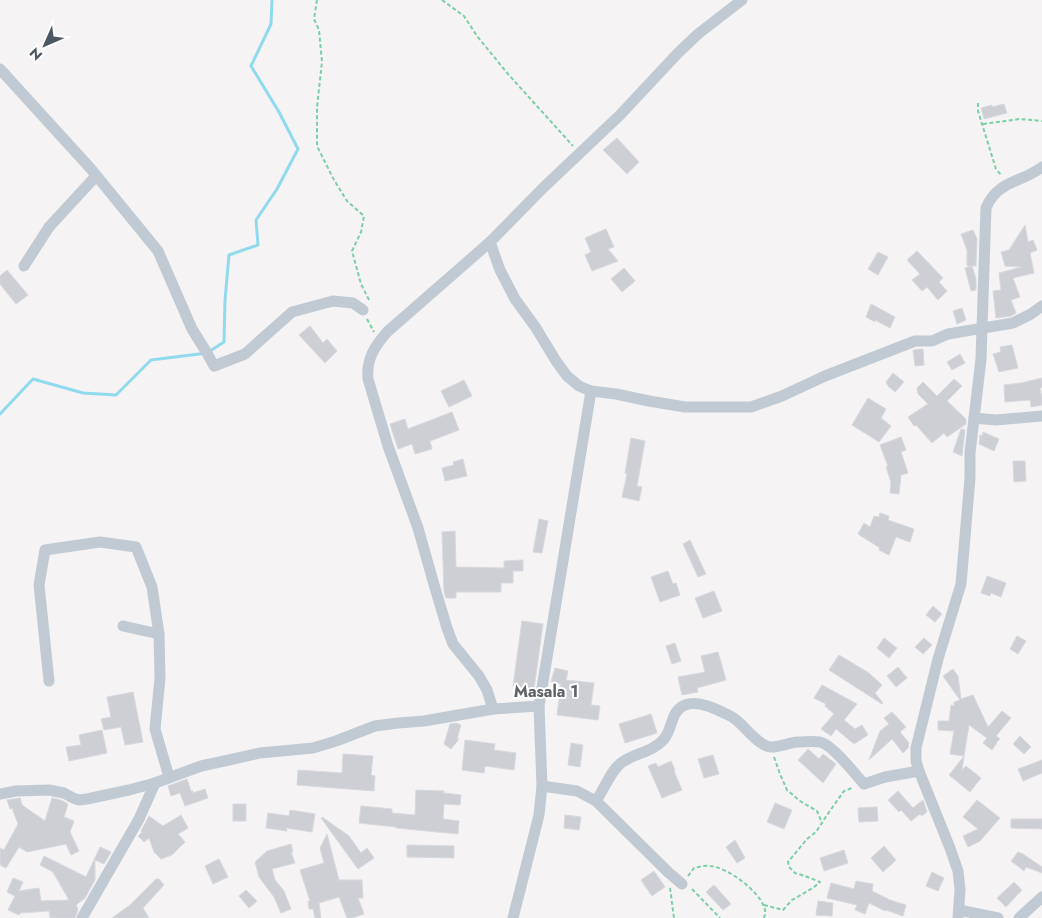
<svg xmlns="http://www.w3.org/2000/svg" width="1042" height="918" font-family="Jost,sans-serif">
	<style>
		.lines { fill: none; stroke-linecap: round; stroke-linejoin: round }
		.stream { stroke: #90daee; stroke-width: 3 }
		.building { fill: #cdcfd5; stroke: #d7d9de }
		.path { stroke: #7ad0a6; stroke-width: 2; stroke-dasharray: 4 2.5; stroke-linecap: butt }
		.minor { stroke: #c1cad2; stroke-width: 11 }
		.labels { text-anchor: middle; stroke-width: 4; stroke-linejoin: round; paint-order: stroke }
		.quarter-label { font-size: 16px; font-weight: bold; fill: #5f6368; stroke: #fff }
	</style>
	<rect width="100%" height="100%" fill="#f5f3f3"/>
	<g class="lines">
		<path class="stream" d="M 0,414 L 33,379 L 83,393 L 116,395 L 151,360 L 207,353 L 224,342 L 225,300 L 229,255 L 258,245 L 256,220 L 277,189 L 298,149 L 279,112 L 251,66 L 271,24 L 272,0"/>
	</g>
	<g class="building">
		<path d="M 1004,104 L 1007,113 L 984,119 L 981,108 L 992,105 L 992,107 Z"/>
		<path d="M 617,138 L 639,162 L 627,174 L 603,150 Z"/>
		<path d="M 1025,225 L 1028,242 L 1033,240 L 1037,250 L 1030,253 L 1034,273 L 1013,278 L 1020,297 L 1011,300 L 1016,313 L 1011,316 L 996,318 L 993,291 L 1001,290 L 999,273 L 1021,267 L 1005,266 L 1001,252 L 1009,250 Z"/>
		<path d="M 606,229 L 614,247 L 608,249 L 618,261 L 592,271 L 585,255 L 591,252 L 585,238 Z"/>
		<path d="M 973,230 L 977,239 L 976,266 L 967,266 L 967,250 L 961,234 Z"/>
		<path d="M 917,251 L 943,278 L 939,282 L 947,291 L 938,300 L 927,287 L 922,291 L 912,280 L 920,274 L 907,260 Z"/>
		<path d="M 878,252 L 888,257 L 878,275 L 868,269 Z"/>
		<path d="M 972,266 L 976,279 L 976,290 L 971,291 L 965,268 Z"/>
		<path d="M 624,268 L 635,281 L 622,292 L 611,279 Z"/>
		<path d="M 7,270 L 28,295 L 16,304 L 0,284 L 0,276 Z"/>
		<path d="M 871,304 L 895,317 L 890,328 L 875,320 L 875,322 L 866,317 Z"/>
		<path d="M 962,308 L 966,320 L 957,324 L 953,311 Z"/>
		<path d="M 310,326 L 323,343 L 327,339 L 337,351 L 325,363 L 299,335 Z"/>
		<path d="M 1012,345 L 1018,368 L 999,372 L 993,354 L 1001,352 L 1000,347 Z"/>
		<path d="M 923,349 L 924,365 L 915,366 L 913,350 Z"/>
		<path d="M 960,354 L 965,363 L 952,370 L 947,362 Z"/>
		<path d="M 893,373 L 904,382 L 895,392 L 888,386 L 886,382 Z"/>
		<path d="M 1042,378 L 1042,387 L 1040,388 L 1042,398 L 1042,405 L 1031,407 L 1030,400 L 1005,402 L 1004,385 L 1021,383 Z"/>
		<path d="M 954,379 L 962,386 L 947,401 L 966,419 L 966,424 L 947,437 L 944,433 L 932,443 L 916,425 L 914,426 L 908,417 L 928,404 L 918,394 L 917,388 L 923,382 L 937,396 Z"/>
		<path d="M 464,380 L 472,396 L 449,407 L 441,391 Z"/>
		<path d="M 868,398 L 886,409 L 881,418 L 891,426 L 879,442 L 852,425 Z"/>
		<path d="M 452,412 L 459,430 L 430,441 L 432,449 L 415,454 L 412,444 L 398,449 L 390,424 L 405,419 L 408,429 Z"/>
		<path d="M 961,429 L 965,430 L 962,456 L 953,452 Z"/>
		<path d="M 983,432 L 999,439 L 994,451 L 979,444 L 980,435 L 982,436 Z"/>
		<path d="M 901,437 L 906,450 L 901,452 L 908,473 L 901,475 L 899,494 L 890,493 L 891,482 L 886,467 L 888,466 L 880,445 Z"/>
		<path d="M 631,438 L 645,441 L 637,486 L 642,487 L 639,501 L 622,497 L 627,474 L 625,473 Z"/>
		<path d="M 463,459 L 467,476 L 445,481 L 442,468 L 454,465 L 453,462 Z"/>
		<path d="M 1013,461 L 1025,461 L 1026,481 L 1014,482 Z"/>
		<path d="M 880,513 L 889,516 L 888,520 L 914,529 L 910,542 L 896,537 L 889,555 L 879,550 L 880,548 L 858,534 L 864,523 L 870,527 L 874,516 L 879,517 Z"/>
		<path d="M 539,519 L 548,521 L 542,553 L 533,552 Z"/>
		<path d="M 455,531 L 456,567 L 504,568 L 504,561 L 523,560 L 523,571 L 513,571 L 513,583 L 501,583 L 501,592 L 456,592 L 456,598 L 446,598 L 444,592 L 442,532 Z"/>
		<path d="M 690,540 L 706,574 L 698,577 L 683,544 Z"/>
		<path d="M 668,571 L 673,584 L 676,583 L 680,595 L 660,602 L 651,577 Z"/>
		<path d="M 987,576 L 1006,583 L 1001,597 L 991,593 L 990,596 L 981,593 Z"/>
		<path d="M 714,591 L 722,611 L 703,618 L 695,598 Z"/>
		<path d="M 933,606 L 942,614 L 935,622 L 926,615 Z"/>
		<path d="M 522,621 L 543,624 L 534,689 L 513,686 Z"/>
		<path d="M 1017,636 L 1026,641 L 1018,654 L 1010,649 Z"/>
		<path d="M 884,638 L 897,648 L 889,658 L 877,648 Z"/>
		<path d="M 924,638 L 932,645 L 923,654 L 915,647 Z"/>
		<path d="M 675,643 L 681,661 L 672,664 L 666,646 Z"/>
		<path d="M 718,652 L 726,680 L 697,688 L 698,692 L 682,695 L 678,677 L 705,672 L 701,656 Z"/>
		<path d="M 839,655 L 869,673 L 882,685 L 875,693 L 883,703 L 882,704 L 829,670 Z"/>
		<path d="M 898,667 L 907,678 L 896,687 L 887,676 Z"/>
		<path d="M 555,668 L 568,671 L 566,680 L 594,683 L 591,705 L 600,706 L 598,720 L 557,715 L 561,684 L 551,682 Z"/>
		<path d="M 953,669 L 958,676 L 961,699 L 973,695 L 988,727 L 1002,711 L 1011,718 L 996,736 L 1000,739 L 996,743 L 997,744 L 996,744 L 992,750 L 983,743 L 987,738 L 969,725 L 964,756 L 950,754 L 954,731 L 938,730 L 938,721 L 949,721 L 951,705 L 954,706 L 954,702 L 960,700 L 943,676 Z"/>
		<path d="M 822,685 L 857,704 L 844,720 L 855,729 L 862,725 L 868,735 L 854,744 L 836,729 L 831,736 L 821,729 L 834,714 L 825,706 L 826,704 L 814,698 Z"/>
		<path d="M 133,692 L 143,742 L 125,745 L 121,727 L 104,730 L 101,719 L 111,717 L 107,697 Z"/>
		<path d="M 892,712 L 906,727 L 900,732 L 909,743 L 908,748 L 903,753 L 892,739 L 869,760 L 880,731 L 889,724 L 884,718 Z"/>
		<path d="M 651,714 L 657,733 L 625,743 L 619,724 Z"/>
		<path d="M 456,723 L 461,725 L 457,739 L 459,739 L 451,749 L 444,744 L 450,724 Z"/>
		<path d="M 102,730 L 107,753 L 69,761 L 66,747 L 81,745 L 79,735 Z"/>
		<path d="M 1020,736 L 1031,747 L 1024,754 L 1013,744 Z"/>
		<path d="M 465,740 L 495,744 L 494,750 L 516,753 L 514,770 L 485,766 L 484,773 L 462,770 Z"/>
		<path d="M 571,743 L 583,745 L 580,767 L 568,765 Z"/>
		<path d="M 808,749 L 819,759 L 823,754 L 836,764 L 823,783 L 798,760 Z"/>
		<path d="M 343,754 L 373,756 L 371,775 L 375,776 L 374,791 L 297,785 L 298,770 L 342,773 Z"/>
		<path d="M 713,755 L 719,774 L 704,778 L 698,759 Z"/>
		<path d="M 964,756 L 962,770 L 966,766 L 981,778 L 970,792 L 949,775 Z"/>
		<path d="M 1042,760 L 1042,773 L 1023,781 L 1018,769 Z"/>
		<path d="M 671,761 L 675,770 L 674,771 L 682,790 L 662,798 L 648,766 L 656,763 L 658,767 Z"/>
		<path d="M 187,779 L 191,791 L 193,791 L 193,793 L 205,789 L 208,798 L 185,806 L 180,793 L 171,796 L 168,786 Z"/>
		<path d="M 416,790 L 444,791 L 444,793 L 461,795 L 460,805 L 444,804 L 443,819 L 459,821 L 458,834 L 396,828 L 396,827 L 359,823 L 361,806 L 392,809 L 392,813 L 415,815 Z"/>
		<path d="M 898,791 L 913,808 L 923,800 L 927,812 L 922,816 L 920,814 L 911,821 L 901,810 L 899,812 L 888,800 Z"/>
		<path d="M 20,798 L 22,805 L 45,821 L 52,798 L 61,800 L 68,804 L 64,817 L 74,821 L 70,832 L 79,851 L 71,855 L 66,844 L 27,852 L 19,847 L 6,868 L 0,865 L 0,848 L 4,850 L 18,824 L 12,808 L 10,809 L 7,800 Z"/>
		<path d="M 977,800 L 1000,818 L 980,841 L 968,847 L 963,836 L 978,829 L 963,817 Z"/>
		<path d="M 775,803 L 792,810 L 784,829 L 767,822 Z"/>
		<rect x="233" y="804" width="13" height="17"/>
		<path d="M 877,807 L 878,821 L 859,822 L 858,808 Z"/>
		<path d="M 290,810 L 315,814 L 312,832 L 286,828 L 287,831 L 266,828 L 268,813 L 289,816 Z"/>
		<path d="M 181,815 L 188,828 L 178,834 L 185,842 L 172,855 L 161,859 L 154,852 L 149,838 L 144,842 L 138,836 L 142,832 L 141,831 L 149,816 L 163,826 Z"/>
		<path d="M 565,815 L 581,817 L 579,830 L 564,828 Z"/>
		<path d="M 322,817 L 349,836 L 361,853 L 367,848 L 374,858 L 358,869 L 321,818 Z"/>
		<path d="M 1011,819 L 1042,819 L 1042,829 L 1011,828 Z"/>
		<path d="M 327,834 L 339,880 L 362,880 L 363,898 L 358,898 L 364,914 L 352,918 L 347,918 L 339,897 L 319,903 L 321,918 L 315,918 L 313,909 L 309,909 L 308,901 L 310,901 L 300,870 L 324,863 L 320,848 Z"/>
		<path d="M 735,840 L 745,858 L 737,863 L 726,847 Z"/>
		<path d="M 291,844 L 293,852 L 291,852 L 295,863 L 272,869 L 275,880 L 284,891 L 291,909 L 281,913 L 274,897 L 259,877 L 255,862 L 267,851 Z"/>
		<path d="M 407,845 L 454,846 L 454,858 L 407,857 Z"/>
		<path d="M 884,846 L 896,860 L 883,872 L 871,858 Z"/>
		<path d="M 100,847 L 111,852 L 104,864 L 95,860 L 95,880 L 85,898 L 76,905 L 78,909 L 75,918 L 50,918 L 49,911 L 20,913 L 19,915 L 8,910 L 15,896 L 7,892 L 13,878 L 23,882 L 19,891 L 39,888 L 41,901 L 69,900 L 53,872 L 40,865 L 44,856 L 86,877 Z"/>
		<path d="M 844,850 L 848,863 L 824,871 L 820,858 Z"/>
		<path d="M 1018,852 L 1023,854 L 1042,867 L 1042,873 L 1026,867 L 1024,871 L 1011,861 Z"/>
		<path d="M 219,859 L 228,877 L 213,884 L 205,866 Z"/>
		<path d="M 654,871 L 665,887 L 652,896 L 641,880 Z"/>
		<path d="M 932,872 L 944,878 L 938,891 L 926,886 Z"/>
		<path d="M 156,879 L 159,879 L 164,885 L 143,908 L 149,918 L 112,918 L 130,905 Z"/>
		<path d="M 856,881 L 873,884 L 872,891 L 890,900 L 906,905 L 903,916 L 886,910 L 885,911 L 869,903 L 865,914 L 855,910 L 857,905 L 827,898 L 831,883 L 854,889 Z"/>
		<path d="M 1014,882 L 1022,890 L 1006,907 L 997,898 Z"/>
		<path d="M 714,885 L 731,904 L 723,910 L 706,892 Z"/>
		<path d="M 246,890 L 257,901 L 249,908 L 239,896 Z"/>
		<path d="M 818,901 L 833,903 L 832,916 L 816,915 Z"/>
	</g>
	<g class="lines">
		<g class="path">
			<path d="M 317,0 L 314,19 L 319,30 L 322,62 L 317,107 L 317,146 L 334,180 L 347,201 L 364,216 L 361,232 L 352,251 L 361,284 L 370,302"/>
			<path d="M 442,0 L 464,16 L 477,36 L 508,74 L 573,146"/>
			<path d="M 978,103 L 978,111 L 996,169 L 1002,176"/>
			<path d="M 983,124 L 1020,119 L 1042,121"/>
			<path d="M 367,319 L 374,332"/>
			<path d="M 774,757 L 780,774 L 787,790 L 800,801 L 817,811 L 822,823"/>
			<path d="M 688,876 L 694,868 C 699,867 705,865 710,866 C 727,867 759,891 764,907 C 766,911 765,914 764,918"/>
			<path d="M 670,888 L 674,918"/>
			<path d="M 692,889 L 720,918"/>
			<path d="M 764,905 L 783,910 L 792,900 L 813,888 L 820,882 L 805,876 L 795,873 L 789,867 L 788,862 L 807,839 L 816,832 L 827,815 L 844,791 L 852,788"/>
		</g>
		<g class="minor">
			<path d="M 0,69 L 91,169 L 158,251 L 192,329 L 207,353 L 214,366 L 245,354 L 292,312 L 333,301 L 353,303 L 363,310"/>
			<path d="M 490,242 L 500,270 L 515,299 L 536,328 L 556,361 L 567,376 L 579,386 L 591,391 L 616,394 L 649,401 L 685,407 L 751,407 L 782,396 L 825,376 L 915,341 L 932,341 L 948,334 L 1013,323 L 1031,314 L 1042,306"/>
			<path d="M 24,266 L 49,227 L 96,176"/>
			<path d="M 974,418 L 996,420 L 1042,416"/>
			<path d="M 123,626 L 159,634 L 160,678 L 155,729 L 169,777"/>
			<path d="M 49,681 L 39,585 L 45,550 L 100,542 L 136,547 L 152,587 L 159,634"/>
			<path d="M 493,709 L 487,690 L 479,676 L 453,644 L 447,628 L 435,588 L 418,528 L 388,446 L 368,379 C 366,359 375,346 387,332 L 490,242 L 543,188 L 620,115 L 678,53 L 698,34 L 742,0"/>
			<path d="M 542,786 L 577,791 L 596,801 L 668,872 L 682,884"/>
			<path d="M 0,794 L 16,791 L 49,790 L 64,793 L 73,798 L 79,800 L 87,799 L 129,790 L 155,783 L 201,766 L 229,760 L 260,753 L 313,748 L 336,741 L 375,726 L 398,723 L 424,721 L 493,709 L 539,706"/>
			<path d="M 596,801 C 604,790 612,767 624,761 C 637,753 654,751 664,739 C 673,729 670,711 685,705 C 696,701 712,707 722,712 C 726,714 732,716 735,719 C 745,726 758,746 771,747 C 779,747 789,743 797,742 C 804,742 813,741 820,742 C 833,745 854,773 864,784 L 885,777 L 919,771"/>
			<path d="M 959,910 L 998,918"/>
			<path d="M 82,918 L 139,819 L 155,783"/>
			<path d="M 513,918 L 539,815 L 542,786 L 539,706 L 591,391"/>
			<path d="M 958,918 L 960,890 L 958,871 L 950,848 L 919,771 L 916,761 L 916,748 L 938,659 L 961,584 L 970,478 L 970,453 L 981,359 L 986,208 C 998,180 1021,183 1042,167"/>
			<path d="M 1019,918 L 1042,897"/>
		</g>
	</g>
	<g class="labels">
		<g class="quarter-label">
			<text x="546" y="697">Masala 1</text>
		</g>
	</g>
	<g transform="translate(45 45) rotate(225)" stroke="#ffffff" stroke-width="4" paint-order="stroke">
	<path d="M0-4L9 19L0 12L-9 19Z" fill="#4a5661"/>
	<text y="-8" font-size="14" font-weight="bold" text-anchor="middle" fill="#4a5661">N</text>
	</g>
</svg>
